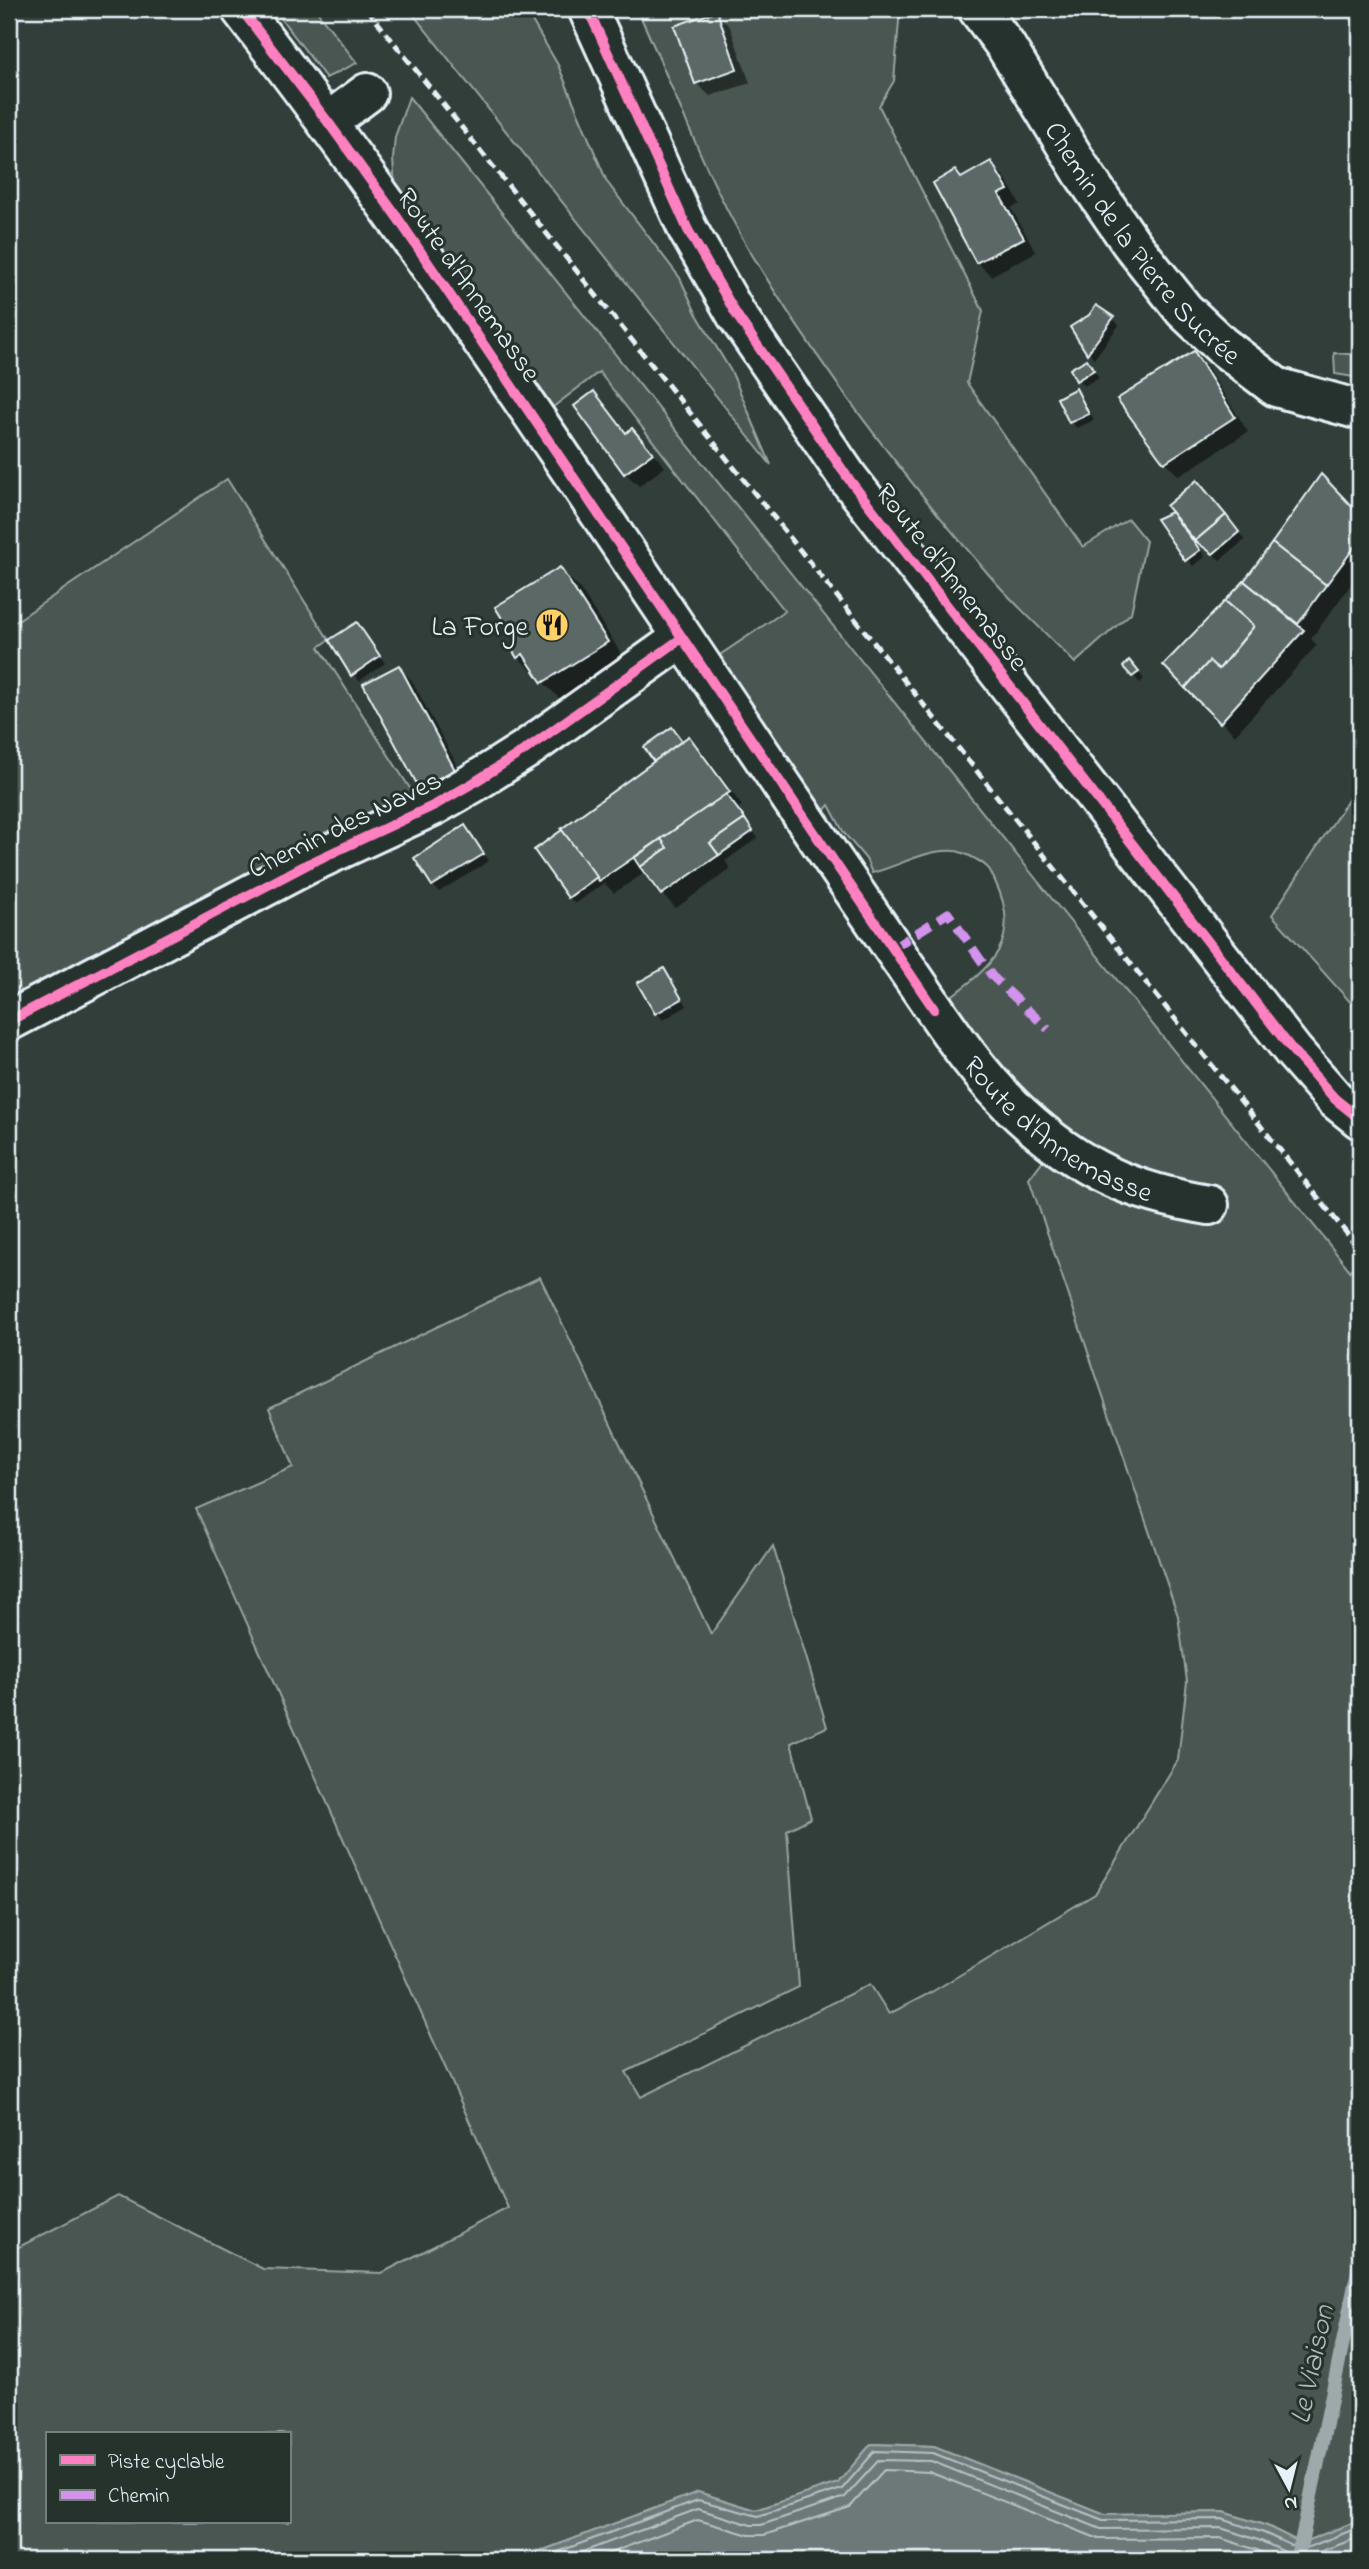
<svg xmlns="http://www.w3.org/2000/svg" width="1369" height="2569" font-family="'Indie Flower',sans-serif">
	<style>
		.green { fill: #495651; stroke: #98a4a4; stroke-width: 2; fill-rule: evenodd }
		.water { fill: #6d7978; stroke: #9ea9ab; stroke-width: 2 }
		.shadow { fill: #0007 }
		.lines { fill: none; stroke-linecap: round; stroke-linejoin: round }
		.shore { stroke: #b7c1c5; stroke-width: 2 }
		.stream { stroke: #9ea9ab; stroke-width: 14 }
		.building { fill: #5c6865; stroke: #e8f1f8; stroke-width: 2 }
		.minor-casing { stroke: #e8f1f8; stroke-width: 44 }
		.major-casing { stroke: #e8f1f8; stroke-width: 44 }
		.minor { stroke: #26332d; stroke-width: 38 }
		.major { stroke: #26332d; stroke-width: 38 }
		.rail { stroke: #e8f1f8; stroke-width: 5; stroke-dasharray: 10 5; stroke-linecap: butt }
		.quiet { stroke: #d193ec; stroke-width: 9; stroke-dasharray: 18 9; stroke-linecap: butt }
		.cycleway-casing { stroke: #26332d; stroke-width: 15 }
		.cycleway { stroke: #ff80c0; stroke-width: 10 }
		.labels { text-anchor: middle; stroke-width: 6; stroke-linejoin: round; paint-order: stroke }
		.street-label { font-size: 28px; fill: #e8f1f8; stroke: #26332d }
		.poi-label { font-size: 28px; fill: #e8f1f8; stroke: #26332d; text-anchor: end }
		.water-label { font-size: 30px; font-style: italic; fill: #b1bbbe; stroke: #26332d }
	</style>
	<rect width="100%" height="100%" fill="#323e39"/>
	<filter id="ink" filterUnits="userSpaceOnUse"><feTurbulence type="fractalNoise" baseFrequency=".0143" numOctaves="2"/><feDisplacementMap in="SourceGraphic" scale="14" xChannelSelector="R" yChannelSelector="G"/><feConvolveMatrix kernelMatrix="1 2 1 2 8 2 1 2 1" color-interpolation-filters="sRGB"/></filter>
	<g filter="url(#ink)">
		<g class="green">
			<path d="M 274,9 L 315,9 L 357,63 L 326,78 Z"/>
			<path d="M 409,9 L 525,9 L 558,65 L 607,182 L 680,278 L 696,313 L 732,373 L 771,465 Z"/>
			<path d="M 637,9 L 900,9 L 894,81 L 879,106 L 983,311 L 967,383 L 1083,547 L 1128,519 L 1146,541 L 1131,613 L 1075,663 C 1047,634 1016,606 990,576 C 902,475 820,368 751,253 C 705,176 675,90 637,9 Z"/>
			<path d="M 409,97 L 1360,1283 L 1360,2520 L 1301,2543 L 1267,2526 L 1224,2512 L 1105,2514 L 934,2446 L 871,2444 L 838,2483 L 756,2510 L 698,2492 L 517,2560 L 9,2560 L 9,2245 L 17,2248 L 118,2196 L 263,2269 L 382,2273 L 508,2208 L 196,1509 L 293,1467 L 269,1408 L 540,1277 L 711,1634 L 773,1546 L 827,1727 L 791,1743 L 811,1818 L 787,1830 L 799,1987 L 626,2072 L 641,2097 L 870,1984 L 889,2014 L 930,1993 L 1095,1894 L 1178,1760 L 1187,1681 L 1178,1616 L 1029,1179 L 1055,1144 L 934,1009 C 983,972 1027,948 995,881 C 993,877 991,870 987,867 C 981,861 962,851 954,851 C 925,849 900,866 872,873 L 866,859 L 844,833 L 829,805 L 810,827 L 702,667 L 785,611 L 599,372 L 536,420 L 397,217 L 393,159 L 395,137 ZM 47,2434 L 289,2434 L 289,2522 L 47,2522 Z"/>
			<path d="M 1334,353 L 1360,355 L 1360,378 L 1335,374 Z"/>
			<path d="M 227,479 L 329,640 L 319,647 L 424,810 L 9,1021 L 9,626 Z"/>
			<path d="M 1360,782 L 1360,1013 L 1272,915 Z"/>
		</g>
		<path class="water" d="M 871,2444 L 934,2446 L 1105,2514 L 1224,2512 L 1267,2526 L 1301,2543 L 1360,2520 L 1360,2560 L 517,2560 L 698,2492 L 756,2510 L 838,2483 Z"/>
		<g class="shadow">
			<path d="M 717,13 L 730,27 L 750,83 L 710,96 L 696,83 Z"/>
			<path d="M 991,163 L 1004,177 L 1020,204 L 1011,208 L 1036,252 L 991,276 L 977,262 L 962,179 Z"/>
			<path d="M 1112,318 L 1119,325 L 1094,359 L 1073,327 Z"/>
			<path d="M 1193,353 L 1207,367 L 1248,432 L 1179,476 L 1165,462 Z"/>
			<path d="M 1087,361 L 1099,377 L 1084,386 L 1077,379 Z"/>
			<path d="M 1076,390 L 1082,397 L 1094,420 L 1077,428 L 1071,422 Z"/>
			<path d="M 594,393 L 628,433 L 646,444 L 665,467 L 639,486 L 625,473 Z"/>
			<path d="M 1321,477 L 1360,517 L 1360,572 L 1311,639 L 1317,645 L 1235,735 L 1165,665 L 1246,583 Z"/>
			<path d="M 1203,489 L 1245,540 L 1220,560 L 1194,539 L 1205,557 L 1193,566 L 1158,520 L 1174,513 Z"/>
			<path d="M 560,569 L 580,589 L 627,663 L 564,703 L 518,657 L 520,644 Z"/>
			<path d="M 356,624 L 385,663 L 359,681 L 331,641 Z"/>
			<path d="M 399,667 L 412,681 L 467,784 L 434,801 L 420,787 Z"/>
			<path d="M 1126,667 L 1136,669 L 1144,679 L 1140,683 Z"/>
			<path d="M 678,736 L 683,743 L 689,739 L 703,752 L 742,806 L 738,808 L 758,838 L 725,861 L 731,869 L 676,908 L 662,894 L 646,872 L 614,893 L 604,883 L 575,904 L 569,897 L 657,762 Z"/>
			<path d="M 465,827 L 489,861 L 439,892 L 433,885 Z"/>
			<path d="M 664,970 L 670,976 L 687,1006 L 663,1020 L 657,1013 L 640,984 Z"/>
			<path d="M 9,1126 L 23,1158 L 9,1165 Z"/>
		</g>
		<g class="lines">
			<g class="shore">
				<path d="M 536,2560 L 698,2500 L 758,2516 L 842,2489 L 875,2451 L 933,2453 L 1103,2520 L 1222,2519 L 1264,2533 L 1301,2550 L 1360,2527"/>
				<path d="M 561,2560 L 698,2509 L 751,2525 L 761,2525 L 845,2497 L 879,2460 L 931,2461 L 1101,2529 L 1221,2528 L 1261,2541 L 1300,2559 L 1360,2537"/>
				<path d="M 591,2560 L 698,2520 L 749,2535 L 764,2535 L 850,2507 L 884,2470 L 929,2472 L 1099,2539 L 1220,2538 L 1257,2550 L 1276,2560"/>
			</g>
			<path class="stream" d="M 1295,2560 L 1301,2543 L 1360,2261"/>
		</g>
		<g class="building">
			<path d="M 717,11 L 737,69 L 695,84 L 674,26 Z"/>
			<path d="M 991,161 L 1008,190 L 999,194 L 1024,238 L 976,263 L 933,183 L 955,170 L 961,178 Z"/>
			<path d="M 1096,305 L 1114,317 L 1087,354 L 1070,327 L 1089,315 Z"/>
			<path d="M 1194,351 L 1235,417 L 1164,463 L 1117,399 Z"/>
			<path d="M 1087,359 L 1094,370 L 1076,381 L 1070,369 Z"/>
			<path d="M 1076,388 L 1089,414 L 1069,423 L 1057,398 Z"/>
			<path d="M 594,391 L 626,433 L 632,428 L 653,453 L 624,474 L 574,406 Z"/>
			<path d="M 1321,474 L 1360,515 L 1360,540 L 1326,585 L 1272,543 Z"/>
			<path d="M 1197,480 L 1226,515 L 1195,541 L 1166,506 Z"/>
			<path d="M 1171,512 L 1200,550 L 1185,561 L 1156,519 Z"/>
			<path d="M 1226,515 L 1239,532 L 1213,554 L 1195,541 Z"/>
			<path d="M 1272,543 L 1326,585 L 1298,624 L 1244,581 Z"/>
			<path d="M 560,567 L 608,642 L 542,683 L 523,654 L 517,658 L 511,648 L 518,644 L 495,607 Z"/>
			<path d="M 1244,581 L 1304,630 L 1220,723 L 1185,688 L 1209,661 L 1219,669 L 1254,626 L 1225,601 Z"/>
			<path d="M 1225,601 L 1254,626 L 1219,669 L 1209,661 L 1185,688 L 1163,665 Z"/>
			<path d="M 357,622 L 380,656 L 351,676 L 329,640 Z"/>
			<path d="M 1129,660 L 1139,672 L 1132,677 L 1123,667 Z"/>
			<path d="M 399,665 L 455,770 L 419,788 L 363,684 Z"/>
			<path d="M 672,727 L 682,741 L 654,762 L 644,747 Z"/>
			<path d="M 689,736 L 730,792 L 599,881 L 561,829 Z"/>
			<path d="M 726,794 L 745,819 L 710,843 L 719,855 L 661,895 L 640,867 L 667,848 L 661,839 Z"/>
			<path d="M 745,819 L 753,831 L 719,855 L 710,843 Z"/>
			<path d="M 465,825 L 484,854 L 432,886 L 414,858 Z"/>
			<path d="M 562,830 L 597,877 L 568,898 L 534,850 Z"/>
			<path d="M 661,839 L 667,848 L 640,867 L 634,858 Z"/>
			<path d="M 664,968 L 682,999 L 655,1014 L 637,983 Z"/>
			<path d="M 9,1135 L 18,1151 L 9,1156 Z"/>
		</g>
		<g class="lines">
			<defs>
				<g id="minor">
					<path id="s1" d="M 241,9 C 426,248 591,501 759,751 C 806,821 853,890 901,960 C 938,1013 973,1071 1021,1115 C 1080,1169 1130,1192 1209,1205"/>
					<path id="s2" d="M 978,9 L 1005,45 L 1083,173 L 1131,243 L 1184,310 L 1221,345 L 1276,387 L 1360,410"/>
					<path d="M 328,122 L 367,93"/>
					<path d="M 9,1021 L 308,864 L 435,805 L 473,783 L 525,750 L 682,638"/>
				</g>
				<path id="major" d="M 588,9 L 688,230 L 736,314 L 848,478 L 1293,1051 L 1335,1099 L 1360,1119"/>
			</defs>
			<use href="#minor" class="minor-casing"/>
			<use href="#major" class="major-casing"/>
			<use href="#minor" class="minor"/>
			<use href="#major" class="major"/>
			<path class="rail" d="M 367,9 L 1360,1250"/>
			<path class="quiet" d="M 893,948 L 948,913 L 992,976 L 1048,1029"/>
			<defs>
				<g id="cycleway">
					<path d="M 241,9 L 328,122 L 397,217 L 934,1009"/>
					<path d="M 588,9 L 688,230 L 736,314 L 848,478 L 1293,1051 L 1335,1099 L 1360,1119"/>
					<path d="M 9,1021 L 308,864 L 435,805 L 473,783 L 525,750 L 682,638"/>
				</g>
			</defs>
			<use href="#cycleway" class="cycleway-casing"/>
			<use href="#cycleway" class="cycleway"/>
		</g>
	</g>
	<defs>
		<symbol id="restaurant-disc" viewBox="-11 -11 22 22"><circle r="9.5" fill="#ffd166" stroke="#26332d"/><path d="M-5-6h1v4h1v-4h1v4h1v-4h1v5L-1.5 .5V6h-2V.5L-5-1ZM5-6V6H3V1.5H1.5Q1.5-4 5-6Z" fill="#111"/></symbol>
	</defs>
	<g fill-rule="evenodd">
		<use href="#restaurant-disc" x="533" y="606" width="38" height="38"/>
	</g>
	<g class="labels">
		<g class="street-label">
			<text dy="10" stroke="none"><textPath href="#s2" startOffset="287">Chemin de la Pierre Sucrée</textPath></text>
			<text transform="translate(470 284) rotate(55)" y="10">Route d'Annemasse</text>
			<text transform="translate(953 576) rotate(52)" y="10">Route d'Annemasse</text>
			<text transform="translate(344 823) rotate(-26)" y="10">Chemin des Naves</text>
			<text dy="10" stroke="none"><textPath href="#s1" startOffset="1393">Route d'Annemasse</textPath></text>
		</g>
		<g class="poi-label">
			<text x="528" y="635">La Forge</text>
		</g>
		<g class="water-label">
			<text transform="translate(1311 2364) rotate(-78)" y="10">Le Viaison</text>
		</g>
	</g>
	<rect width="1369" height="2569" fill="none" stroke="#26332d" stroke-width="35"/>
	<rect x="18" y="18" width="1334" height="2534" fill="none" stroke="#e8f1f8" stroke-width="2.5" filter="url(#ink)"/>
	<rect x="46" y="2432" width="245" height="91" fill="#26332d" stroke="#747f7e" stroke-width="2"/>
	<rect x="60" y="2455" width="35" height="10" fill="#ff80c0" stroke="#747f7e" stroke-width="2"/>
	<text x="108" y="2468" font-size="21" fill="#e8f1f8">Piste cyclable</text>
	<rect x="60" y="2490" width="35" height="10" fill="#d193ec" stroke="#747f7e" stroke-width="2"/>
	<text x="108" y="2502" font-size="21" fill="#e8f1f8">Chemin</text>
	<g transform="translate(1289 2488) rotate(173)" stroke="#26332d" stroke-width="5" paint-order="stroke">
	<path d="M0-5L12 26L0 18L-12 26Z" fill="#e8f1f8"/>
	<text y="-10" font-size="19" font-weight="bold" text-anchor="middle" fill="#e8f1f8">N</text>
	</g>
</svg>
